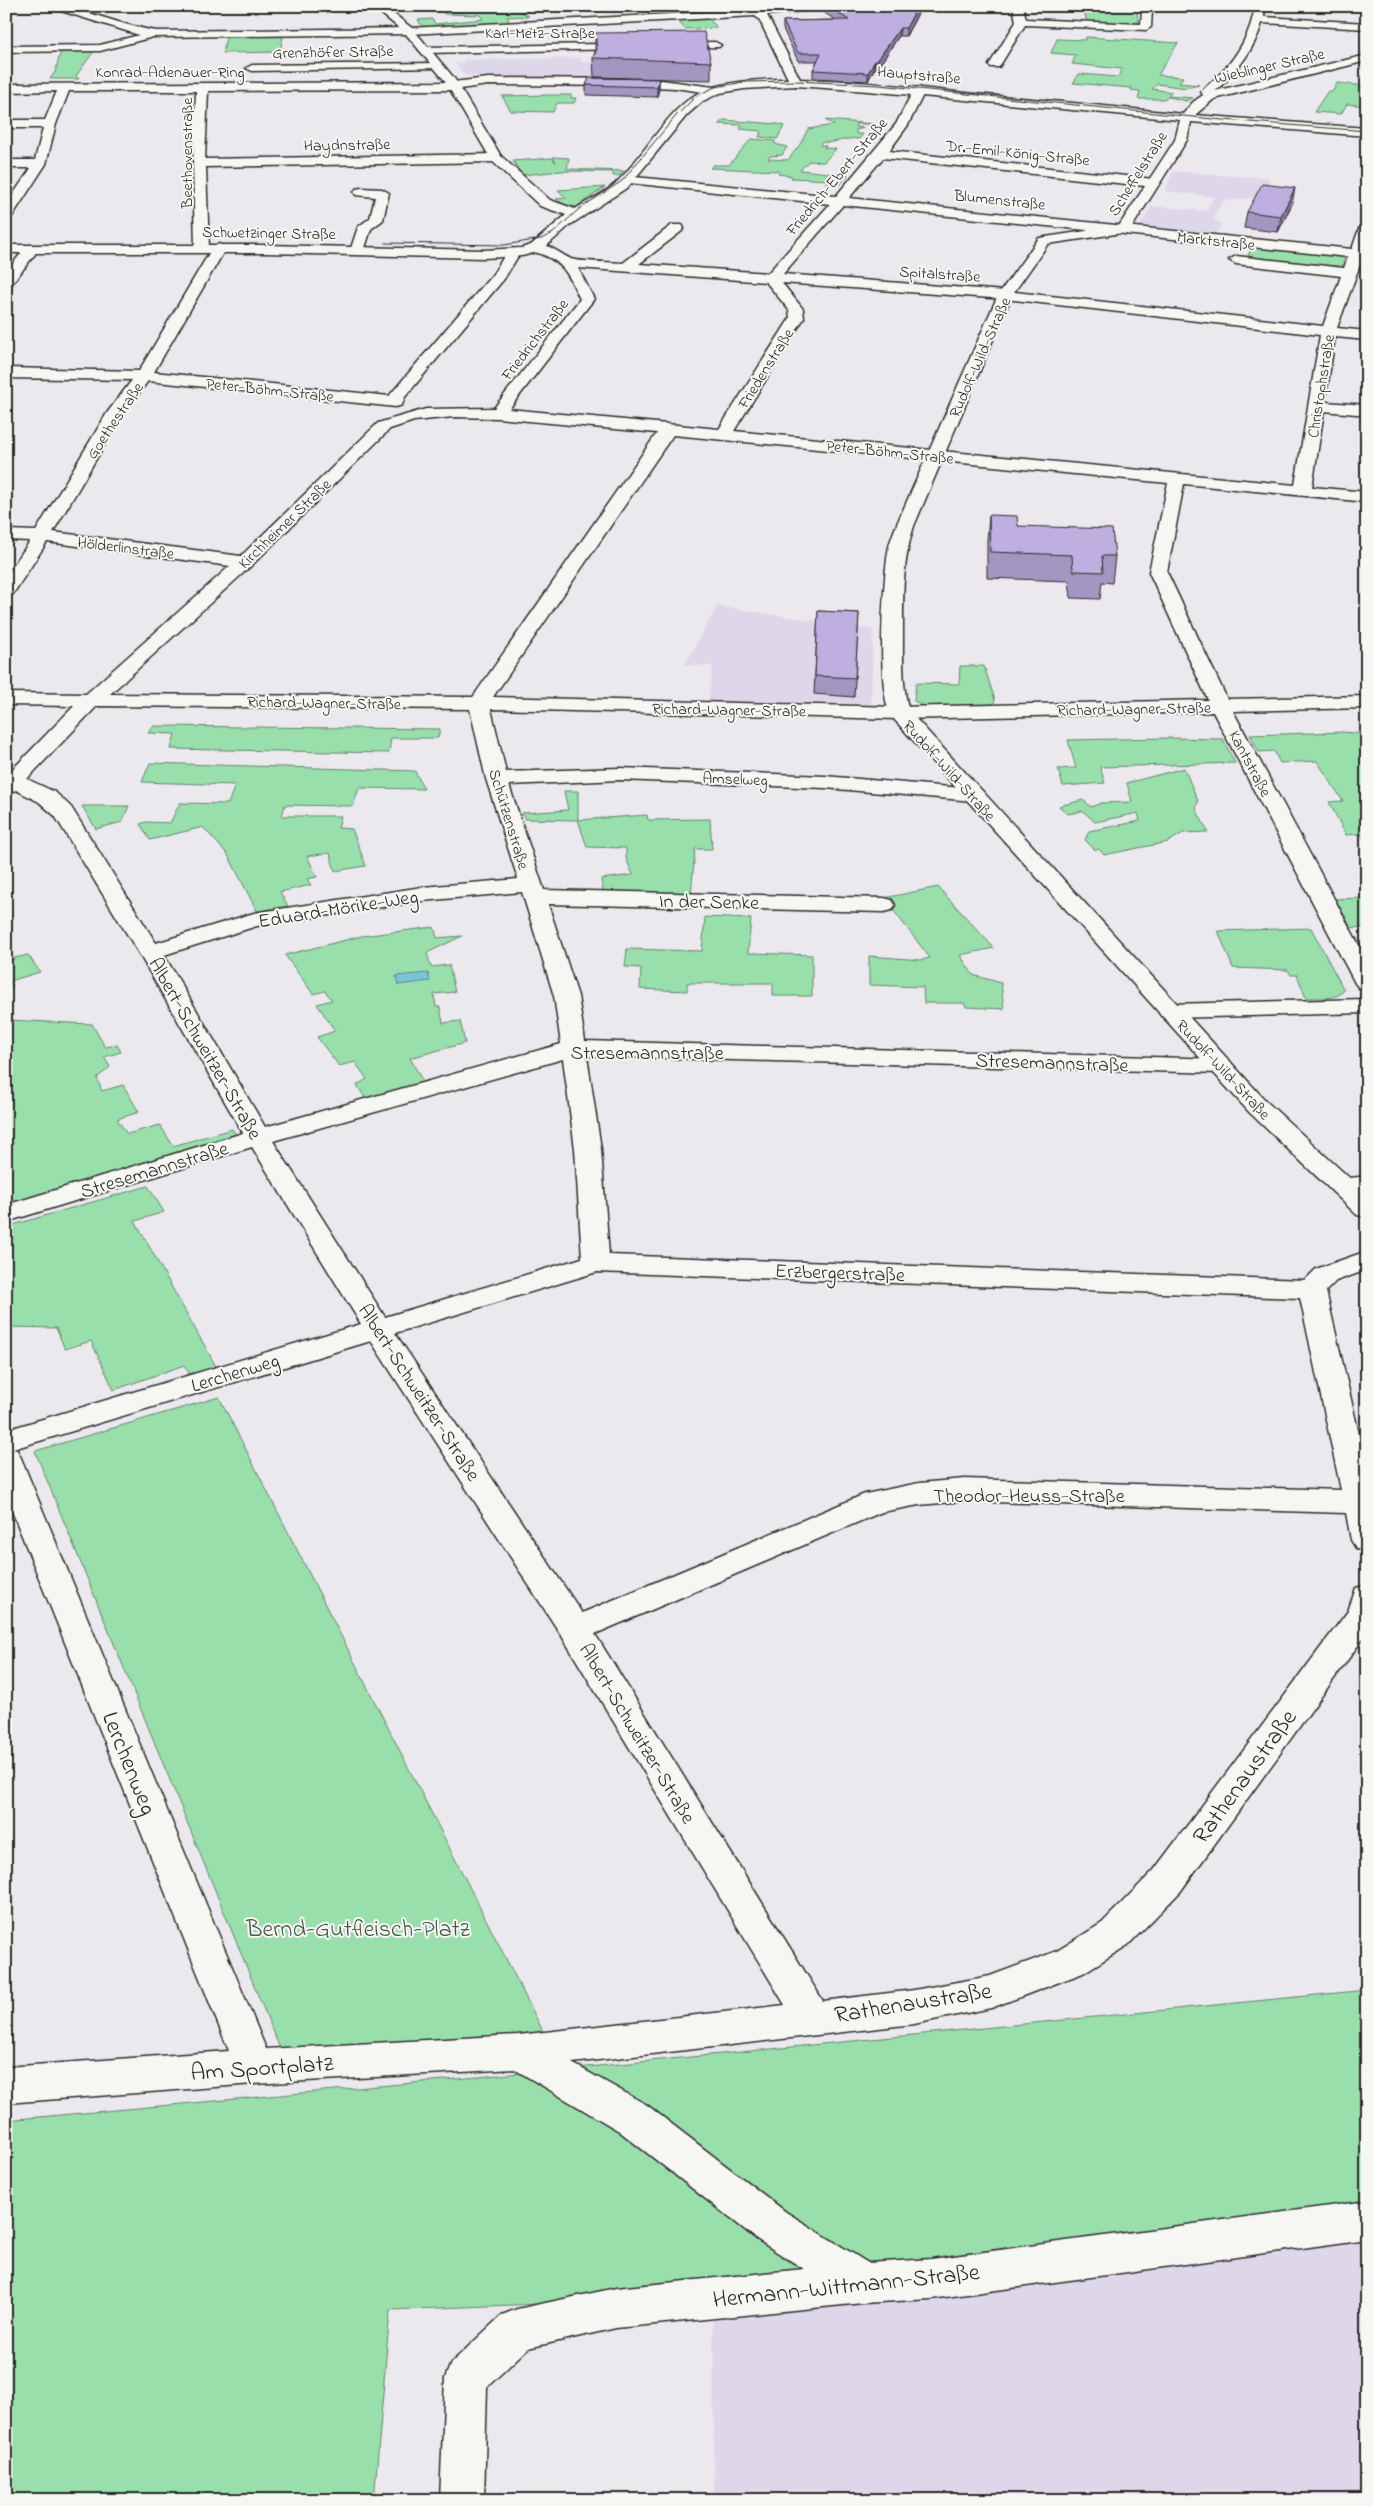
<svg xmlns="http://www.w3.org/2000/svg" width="1373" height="2506" font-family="'Indie Flower',sans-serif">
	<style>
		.built { fill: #ded7ea }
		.green { fill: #99dfac; stroke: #62856c }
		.water { fill: #79c5d7; stroke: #5a8792 }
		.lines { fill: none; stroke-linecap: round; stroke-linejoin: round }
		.minor-casing { stroke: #2b2b2b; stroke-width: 3 }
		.tertiary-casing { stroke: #2b2b2b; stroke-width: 3 }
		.minor { fill: #f6f6f2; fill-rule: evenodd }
		.tertiary { fill: #f6f6f2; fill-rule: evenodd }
		.tram { stroke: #2b2b2b; stroke-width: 1 }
		.wall { fill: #a396c1; stroke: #2b2b2b }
		.shaded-wall { fill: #857a9d; stroke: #2b2b2b }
		.building { fill: #beafe0; stroke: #2b2b2b }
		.labels { text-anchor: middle; stroke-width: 4; stroke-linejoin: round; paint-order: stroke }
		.far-street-label { font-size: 16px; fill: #2b2b2b; stroke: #f6f6f2 }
		.street-label { font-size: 20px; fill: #2b2b2b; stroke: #f6f6f2 }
		.near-street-label { font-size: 24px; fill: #2b2b2b; stroke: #f6f6f2 }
		.near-park-label { font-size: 24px; fill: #46584b; stroke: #f6f6f2 }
	</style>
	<rect width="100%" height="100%" fill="#ebe8ee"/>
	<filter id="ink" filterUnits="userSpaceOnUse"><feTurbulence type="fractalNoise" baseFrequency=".02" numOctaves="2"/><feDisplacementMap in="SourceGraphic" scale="10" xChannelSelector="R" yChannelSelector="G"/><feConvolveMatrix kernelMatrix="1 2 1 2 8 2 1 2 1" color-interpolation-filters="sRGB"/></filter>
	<g filter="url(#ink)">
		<g class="built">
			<path d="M 581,58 L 581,62 L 631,61 L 621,79 L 472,76 L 464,75 L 455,63 L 463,63 L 464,60 Z"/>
			<path d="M 1173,171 L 1218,175 L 1270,178 L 1260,197 L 1223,201 L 1213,218 L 1221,225 L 1215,235 L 1139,227 L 1152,206 L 1205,211 L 1214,197 L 1165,191 Z"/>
			<path d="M 717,606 L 873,630 L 871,704 L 708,701 L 713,666 L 685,665 Z"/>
			<path d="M 1367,2229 L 1367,2500 L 714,2500 L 713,2297 Z"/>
		</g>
		<g class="green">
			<path d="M 422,6 L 561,6 L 565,9 L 521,12 L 529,16 L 507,17 L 510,23 L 431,27 L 422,26 L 418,20 L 432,19 L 435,24 L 483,19 L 480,15 L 444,14 L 441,8 L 416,9 Z"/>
			<path d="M 1083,6 L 1136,6 L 1139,25 L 1087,23 Z"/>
			<path d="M 708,17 L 717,28 L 685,29 L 676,19 Z"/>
			<path d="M 283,36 L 280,52 L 223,53 L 226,37 Z"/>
			<path d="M 1086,37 L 1178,43 L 1158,75 L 1183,77 L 1179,83 L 1199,85 L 1186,88 L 1157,84 L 1152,89 L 1172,92 L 1168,96 L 1193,98 L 1186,101 L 1169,97 L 1163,99 L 1138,99 L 1140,91 L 1131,90 L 1132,88 L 1073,83 L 1079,74 L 1118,77 L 1122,69 L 1072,64 L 1076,55 L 1051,53 L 1057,39 L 1085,40 Z"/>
			<path d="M 61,51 L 94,51 L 76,76 L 79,79 L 50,79 L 55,72 Z"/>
			<path d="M 1337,83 L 1367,86 L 1367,106 L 1347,104 L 1341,114 L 1314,112 L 1328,91 L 1333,91 Z"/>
			<path d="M 552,95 L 571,95 L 571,98 L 576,98 L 574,103 L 557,103 L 553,112 L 511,111 L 502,96 Z"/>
			<path d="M 723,120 L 778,124 L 784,126 L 777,139 L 759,137 L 761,131 L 740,129 L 742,125 L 719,124 Z"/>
			<path d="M 825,120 L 875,124 L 856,124 L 855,127 L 864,128 L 856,130 L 856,134 L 863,134 L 859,139 C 844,137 837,144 822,142 L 820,145 L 826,146 L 824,148 L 836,149 L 824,162 L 809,161 L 800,170 L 848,175 L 839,185 L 826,184 L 829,180 L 791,178 L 792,176 L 778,174 L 779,171 L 710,168 L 713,165 L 729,165 L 751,139 L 775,141 L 775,144 L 787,147 L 782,155 L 770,156 L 768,159 L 788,160 L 801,143 L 808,129 L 834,125 Z"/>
			<path d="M 553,157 L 569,158 L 567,169 L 624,171 L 619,176 L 613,176 L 613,172 L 561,171 L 522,175 L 513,161 L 552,158 L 556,163 Z"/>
			<path d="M 605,187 L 576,207 L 565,205 L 556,199 L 566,198 L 558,190 Z"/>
			<path d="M 1253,245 L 1346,255 L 1341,269 L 1247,258 Z"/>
			<path d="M 960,666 L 984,666 L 995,700 L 992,706 L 926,707 L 914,701 L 916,683 L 959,684 Z"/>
			<path d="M 154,726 L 440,729 L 438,738 L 391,738 L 389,753 L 171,749 L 175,734 L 148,733 Z"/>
			<path d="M 1342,732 L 1367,734 L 1367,845 L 1361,834 L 1346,835 L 1329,802 L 1343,801 L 1317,761 L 1280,763 L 1274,751 L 1259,752 L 1250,735 Z"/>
			<path d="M 1169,738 L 1223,739 L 1235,763 L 1100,767 L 1105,783 L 1063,786 L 1058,769 L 1076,768 L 1068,740 Z"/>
			<path d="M 150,763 L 415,771 L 424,789 L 359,788 L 353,806 L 285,805 L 282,816 L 341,816 L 338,828 L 352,829 L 366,866 L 335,871 L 330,853 L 307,856 L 317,877 L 307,879 L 311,885 L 280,892 L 288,906 L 257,911 L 228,855 L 203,827 L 150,840 L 140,824 L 146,822 L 170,823 L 180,803 L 228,804 L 235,785 L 142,782 Z"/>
			<path d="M 1184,768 L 1198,801 L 1196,809 L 1208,832 L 1183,833 L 1168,842 L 1104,855 L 1099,849 L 1095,850 L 1085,840 L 1089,831 L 1140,821 L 1138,813 L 1095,822 L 1083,811 L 1068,814 L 1059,806 L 1083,800 L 1091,807 L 1101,803 L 1132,802 L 1127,783 Z"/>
			<path d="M 564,791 L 578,791 L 578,820 L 647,815 L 648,820 L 710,819 L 712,849 L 695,849 L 691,895 L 603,892 L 601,879 L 633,875 L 626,858 L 626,848 L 587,847 L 578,820 L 525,819 L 522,813 L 568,810 Z"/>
			<path d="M 82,806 L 129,806 L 122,822 L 96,829 Z"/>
			<path d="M 938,887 L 994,948 L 960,955 L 973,975 L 1001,983 L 1004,1009 L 966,1007 L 964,1003 L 924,1003 L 923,987 L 869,985 L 869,956 L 921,960 L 930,958 L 884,898 Z"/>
			<path d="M 1367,898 L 1367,927 L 1345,928 L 1332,899 Z"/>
			<path d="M 705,917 L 751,919 L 748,953 L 812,955 L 812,996 L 773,996 L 773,983 L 687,983 L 687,991 L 640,989 L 641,968 L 625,967 L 627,949 L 702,951 Z"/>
			<path d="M 434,927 L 437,938 L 462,936 L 427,953 L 431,967 L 449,965 L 455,992 L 434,994 L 436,1007 L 440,1007 L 443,1023 L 460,1021 L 465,1043 L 410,1058 L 424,1084 L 367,1101 L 357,1085 L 367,1079 L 355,1062 L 339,1066 L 317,1037 L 335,1031 L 317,1004 L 332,1000 L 325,991 L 313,994 L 285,955 L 362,936 Z"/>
			<path d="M 1311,928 L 1344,990 C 1337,1001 1318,997 1306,998 L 1297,975 L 1291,975 L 1288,970 L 1233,968 L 1218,931 Z"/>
			<path d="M 28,955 L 40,972 L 10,981 L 13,987 L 6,989 L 6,960 Z"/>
			<path d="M 6,1020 L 92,1024 L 105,1047 L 117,1045 L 121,1052 L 104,1057 L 110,1067 L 97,1078 L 102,1091 L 123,1085 L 139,1112 L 117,1119 L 127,1134 L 160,1125 L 173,1146 L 232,1129 L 238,1137 L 6,1207 Z"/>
			<path d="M 148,1186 L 164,1212 L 135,1221 L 218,1370 L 192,1378 L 184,1365 L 114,1390 L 91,1341 L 65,1349 L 56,1328 L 6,1327 L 6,1227 Z"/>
			<path d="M 219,1397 L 546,2037 L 281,2051 L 35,1451 Z"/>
			<path d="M 1367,1990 L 1367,2206 L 713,2297 L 390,2310 L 374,2500 L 6,2500 L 6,2120 L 620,2064 Z"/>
		</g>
		<path class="water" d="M 428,973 L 430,981 L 398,985 L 396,976 Z"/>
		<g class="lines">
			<defs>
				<g id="minor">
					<path d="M 6,6 L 18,6 L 6,11 Z"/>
					<path d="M 45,6 C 83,6 119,26 157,31 L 409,28 L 746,10 L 742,6 L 754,6 L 759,10 L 790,6 L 826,6 L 821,9 L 767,15 L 802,83 L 796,86 L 790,83 L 759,19 L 755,16 L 409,34 L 153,37 L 100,51 L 6,52 L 6,46 L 100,45 L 139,35 Z"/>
					<path d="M 1013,6 L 1023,6 L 1026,19 L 1141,24 L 1142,11 L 1139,6 L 1149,6 L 1152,11 L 1151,27 L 1146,30 L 1025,25 L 999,67 L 991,67 L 989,65 L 1016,22 Z"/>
					<path d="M 1255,6 L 1265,6 L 1264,17 L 1367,23 L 1367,29 L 1262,23 C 1254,51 1235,74 1213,93 L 1216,96 L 1214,99 L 1206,99 L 1201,92 C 1207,85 1215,79 1221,73 C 1239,54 1251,32 1255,6 Z"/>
					<path d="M 715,42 L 721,45 L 719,47 L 425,53 L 419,50 L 425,47 Z"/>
					<path d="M 438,63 L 444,66 L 442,68 L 252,71 L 246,68 L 252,65 Z"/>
					<path d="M 488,78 L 654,79 L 721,88 L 723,90 L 717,94 L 675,88 L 633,86 L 488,85 L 453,90 L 208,91 L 205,159 L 496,154 L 502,158 L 496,162 L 206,167 L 209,248 L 202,252 L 195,248 L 193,163 L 196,91 L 69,91 L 56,124 L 46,164 L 11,218 L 6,219 L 6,205 L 31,168 L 6,168 L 6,160 L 35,160 L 43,128 L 6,128 L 6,120 L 45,120 L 57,91 L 6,92 L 6,84 L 453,82 Z"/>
					<path d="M 919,87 L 925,91 L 908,125 L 889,151 L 1154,179 L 1161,183 L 1154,187 L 883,158 L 849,198 L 1352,249 L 1360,226 L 1367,222 L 1365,251 L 1367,251 L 1367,259 L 1362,259 L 1337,328 L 1367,331 L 1367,340 L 1335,337 L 1325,402 L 1367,405 L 1367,415 L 1324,411 L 1312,487 L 1367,492 L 1367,502 L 1184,484 L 1167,572 L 1227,699 L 1367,696 L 1367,708 L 1233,711 L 1367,960 L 1367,990 L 1359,988 L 1355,983 L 1213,712 L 899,719 L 491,709 L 506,772 L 620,768 L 825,776 L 973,789 L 981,790 L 984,795 L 981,800 L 973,801 L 825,788 L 620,780 L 509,785 L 544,890 L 884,898 L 892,900 L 895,905 L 892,910 L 884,912 L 548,904 L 578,996 L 585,1041 L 1221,1059 L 1230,1061 L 1233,1066 L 1230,1071 L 1221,1073 L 587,1056 L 601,1149 L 609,1255 L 1305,1280 L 1316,1269 L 1367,1251 L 1367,1270 L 1336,1281 L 1326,1291 L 1367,1469 L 1367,1551 L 1356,1548 L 1351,1540 L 1346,1513 L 964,1501 L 919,1505 L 882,1512 L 595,1634 L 823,2001 L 914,1990 L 990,1976 L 1057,1951 L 1102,1923 L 1154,1870 L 1348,1611 L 1356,1588 L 1367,1585 L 1367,1633 L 1180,1892 L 1128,1945 L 1083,1973 L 991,2008 L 914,2024 L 572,2063 L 647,2105 L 786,2212 L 868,2263 L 931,2259 L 1367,2201 L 1367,2239 L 931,2299 L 863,2303 L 616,2328 L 528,2348 L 487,2387 L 484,2500 L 440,2500 L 445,2378 L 451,2363 L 502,2315 L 517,2309 L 616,2288 L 804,2269 L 758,2240 L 619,2131 L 514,2069 L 254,2084 L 6,2103 L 6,2067 L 229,2051 L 6,1496 L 6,1430 L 361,1324 L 252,1147 L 6,1222 L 6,1205 L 243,1133 L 138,952 L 55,816 L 39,802 L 16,790 L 6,794 L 6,776 L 74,706 L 6,705 L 6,693 L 86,694 L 230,566 L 47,542 L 13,594 L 6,595 L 6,576 L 30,541 L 6,540 L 6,530 L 36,531 L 107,413 L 132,380 L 6,378 L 6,368 L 139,371 L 212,248 L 219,244 L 226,248 L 154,372 L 389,396 L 493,274 L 508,250 L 518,250 L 520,253 L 504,279 L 405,397 L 402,405 L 396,407 L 148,381 L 122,415 L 53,532 L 241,556 L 378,423 L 426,409 L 494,408 L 580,299 C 567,271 562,259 531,251 L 529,248 L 531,245 C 547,241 558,253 571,259 C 579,262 612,262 623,263 L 672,225 L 682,225 L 684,228 L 682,231 L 639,264 L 768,273 L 830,204 L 629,183 L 623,179 L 624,176 L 836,196 L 896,124 L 913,91 ZM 843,205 L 1348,257 L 1344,268 L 1236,256 L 1229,260 L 1236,264 L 1341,276 L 1323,326 L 1005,291 L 783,274 ZM 578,268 L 766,282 L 789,310 L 790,318 L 719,429 L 509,409 L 594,299 ZM 782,283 L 1005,299 L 1320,335 L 1295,485 L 734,431 L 804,318 L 803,309 ZM 454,417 L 498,418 L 657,433 L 473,697 L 110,694 L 251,566 L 390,429 L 414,421 ZM 673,435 L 1168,483 L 1149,572 L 1208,700 L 899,707 L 493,697 ZM 97,706 L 470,709 L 486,779 L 518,879 L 422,887 L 254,913 L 156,943 L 71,807 L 55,792 L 27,779 ZM 522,892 L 554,996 L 561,1044 L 265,1127 L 164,955 L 257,926 L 422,901 ZM 563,1059 L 575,1149 L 582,1258 L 385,1317 L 273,1141 ZM 597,1272 L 1300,1298 L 1341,1490 L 964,1479 L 919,1483 L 865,1494 L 582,1613 L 395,1333 ZM 371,1341 L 563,1638 L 785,2005 L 518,2035 L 266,2049 L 21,1458 L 17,1450 L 13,1449 Z"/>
					<path d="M 361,188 L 382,189 L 389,193 L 383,220 L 371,229 L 364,251 L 357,255 L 350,251 L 358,227 L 370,218 L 375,197 L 356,195 L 354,192 L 356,189 Z"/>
					<path d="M 32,245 L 39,249 L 11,285 L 6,286 L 6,272 L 27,246 Z"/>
					<path d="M 1367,999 L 1367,1013 L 1170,1018 L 1161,1016 L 1158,1011 L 1161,1006 L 1170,1004 Z"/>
					<path d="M 1367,1176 L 1367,1192 L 1342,1194 L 1333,1192 L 1329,1186 L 1333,1180 Z"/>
				</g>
				<path id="tertiary" d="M 372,6 L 384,6 L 413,29 L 454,78 L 501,156 L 550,200 L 575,209 C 589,200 608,192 619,180 C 644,155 665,114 695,95 C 746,63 913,88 976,94 C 1045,100 1114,107 1183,114 L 1193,102 L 1206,93 L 1367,55 L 1367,61 L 1214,99 L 1195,115 L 1367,128 L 1367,136 L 1191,122 L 1187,140 L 1129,232 L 1048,244 L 1012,295 L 914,526 C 902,562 903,598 903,636 C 903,662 902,686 909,711 L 1267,1102 L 1367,1194 L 1367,1217 L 1357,1215 L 1249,1112 L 892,717 C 876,695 883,582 888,552 C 889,543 893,534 896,526 L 998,295 L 1039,238 L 1119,226 L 1175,140 L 1180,120 L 868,91 L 796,86 L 744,89 L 720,93 L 703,101 L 687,115 L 628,187 L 570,225 L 541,251 L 522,256 L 484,258 L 266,253 L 6,253 L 6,245 L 266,245 L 484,250 L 521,248 L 531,245 L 566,215 L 540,206 L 492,161 L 445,81 L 405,33 Z"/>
			</defs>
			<use href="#minor" class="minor-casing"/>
			<use href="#tertiary" class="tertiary-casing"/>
			<use href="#minor" class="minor"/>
			<use href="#tertiary" class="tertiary"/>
			<path class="tram" d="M 385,243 L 504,245 L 541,239 L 553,233 L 579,209 L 622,181 L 675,117 L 696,96 L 715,87 L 745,82 L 795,81 L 879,85 L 1223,120 L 1367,131"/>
		</g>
		<g class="wall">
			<path d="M 821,6 L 922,6 L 906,36 L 899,36 L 877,69 L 874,69 L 868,81 L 813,78 L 813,70 L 817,61 L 798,61 L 783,29 L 783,21 L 836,20 L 821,11 Z"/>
			<path d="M 595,33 L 711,62 L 711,80 L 594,77 L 593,58 L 595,52 Z"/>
			<path d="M 659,79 L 659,89 L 657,97 L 586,95 L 586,85 Z"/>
			<path d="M 1292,204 L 1278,232 L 1244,228 L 1247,212 Z"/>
			<path d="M 989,515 L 1018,526 L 1115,556 L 1112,583 L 1102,582 L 1100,599 L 1071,598 L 1069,581 L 987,578 L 987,540 Z"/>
			<path d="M 818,611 L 859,613 L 854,697 L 814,694 Z"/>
		</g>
		<g class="shaded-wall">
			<path d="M 918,6 L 922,6 L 906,36 L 906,28 Z"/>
			<path d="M 900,28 L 899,36 L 877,69 L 877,61 Z"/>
			<path d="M 875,61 L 874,69 L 868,81 L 868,73 Z"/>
			<path d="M 659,79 L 659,89 L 657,97 L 657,87 Z"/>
			<path d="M 1295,188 L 1292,204 L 1278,232 L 1281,216 Z"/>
		</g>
		<g class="building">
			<path d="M 827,6 L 918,6 L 906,28 L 900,28 L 877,61 L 875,61 L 868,73 L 813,70 L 821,53 L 798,53 L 783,21 L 849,20 Z"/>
			<path d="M 704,32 L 711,62 L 593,58 L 597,49 L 595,33 Z"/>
			<path d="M 589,78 L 659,79 L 657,87 L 586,85 Z"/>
			<path d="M 1262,184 L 1295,188 L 1281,216 L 1247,212 Z"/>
			<path d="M 989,515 L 1017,516 L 1018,526 L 1112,529 L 1115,556 L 1102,556 L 1103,572 L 1073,571 L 1072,555 L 990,552 Z"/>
			<path d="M 818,611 L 859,613 L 855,678 L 815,676 Z"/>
		</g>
	</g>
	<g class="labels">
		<g class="far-street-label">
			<text x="540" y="38">Karl-Metz-Straße</text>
			<text transform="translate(333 51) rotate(-1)" y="6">Grenzhöfer Straße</text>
			<text transform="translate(1269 65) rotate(-13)" y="6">Wieblinger Straße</text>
			<text x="170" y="77">Konrad-Adenauer-Ring</text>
			<text transform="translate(919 74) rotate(5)" y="6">Hauptstraße</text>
			<text transform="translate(347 144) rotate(-1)" y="6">Haydnstraße</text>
			<text transform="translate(1018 152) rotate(6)" y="6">Dr.-Emil-König-Straße</text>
			<text transform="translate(186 153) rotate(-90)" y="6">Beethovenstraße</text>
			<text transform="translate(1137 173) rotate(-58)" y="6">Scheffelstraße</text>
			<text transform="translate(836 176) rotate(-50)" y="6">Friedrich-Ebert-Straße</text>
			<text transform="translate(1000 199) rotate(6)" y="6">Blumenstraße</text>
			<text transform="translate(269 232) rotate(1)" y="6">Schwetzinger Straße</text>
			<text transform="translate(1216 240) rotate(6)" y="6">Marktstraße</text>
			<text transform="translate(940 273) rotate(4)" y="6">Spitalstraße</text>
			<text transform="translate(534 339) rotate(-52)" y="6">Friedrichstraße</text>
			<text transform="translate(979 357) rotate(-66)" y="6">Rudolf-Wild-Straße</text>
			<text transform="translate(765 368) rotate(-58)" y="6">Friedenstraße</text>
			<text transform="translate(1320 386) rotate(-81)" y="6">Christophstraße</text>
			<text transform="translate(270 389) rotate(6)" y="6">Peter-Böhm-Straße</text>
			<text transform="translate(114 420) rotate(-56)" y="6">Goethestraße</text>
			<text transform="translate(890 451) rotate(6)" y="6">Peter-Böhm-Straße</text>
			<text transform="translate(284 523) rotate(-44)" y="6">Kirchheimer Straße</text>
			<text transform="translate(126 547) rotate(7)" y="6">Hölderlinstraße</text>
			<text transform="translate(324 702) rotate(1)" y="6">Richard-Wagner-Straße</text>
			<text transform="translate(1134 708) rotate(-1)" y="6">Richard-Wagner-Straße</text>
			<text transform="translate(729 709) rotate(1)" y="6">Richard-Wagner-Straße</text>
			<text transform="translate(1251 763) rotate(62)" y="6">Kantstraße</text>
			<text transform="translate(950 770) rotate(48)" y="6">Rudolf-Wild-Straße</text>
			<text transform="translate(735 778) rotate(2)" y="6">Amselweg</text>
			<text transform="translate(510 819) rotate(73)" y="6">Schützenstraße</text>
			<text transform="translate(1224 1069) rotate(47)" y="6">Rudolf-Wild-Straße</text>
		</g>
		<g class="street-label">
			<text transform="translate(709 901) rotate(1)" y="7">In der Senke</text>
			<text transform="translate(338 908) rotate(-9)" y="7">Eduard-Mörike-Weg</text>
			<text transform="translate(206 1048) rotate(60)" y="7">Albert-Schweitzer-Straße</text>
			<text x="647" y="1059">Stresemannstraße</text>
			<text transform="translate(1052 1062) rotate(2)" y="7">Stresemannstraße</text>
			<text transform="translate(154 1169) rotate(-17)" y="7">Stresemannstraße</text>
			<text transform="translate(840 1272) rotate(2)" y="7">Erzbergerstraße</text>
			<text transform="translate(235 1372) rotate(-17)" y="7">Lerchenweg</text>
			<text transform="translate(420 1392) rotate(57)" y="7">Albert-Schweitzer-Straße</text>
			<text x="1029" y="1502">Theodor-Heuss-Straße</text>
			<text transform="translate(638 1733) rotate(59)" y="7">Albert-Schweitzer-Straße</text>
		</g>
		<g class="near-street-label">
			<text transform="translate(130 1763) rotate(68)" y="8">Lerchenweg</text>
			<text transform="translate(1244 1776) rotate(-54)" y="8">Rathenaustraße</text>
			<text transform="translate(913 2002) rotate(-9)" y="8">Rathenaustraße</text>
			<text transform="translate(262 2067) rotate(-4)" y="8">Am Sportplatz</text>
			<text transform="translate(846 2285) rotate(-6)" y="8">Hermann-Wittmann-Straße</text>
		</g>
		<g class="near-park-label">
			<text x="358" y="1936">Bernd-Gutfleisch-Platz</text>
		</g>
	</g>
	<rect width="1373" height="2506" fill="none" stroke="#f6f6f2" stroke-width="25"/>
	<rect x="12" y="12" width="1348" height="2481" fill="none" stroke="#2b2b2b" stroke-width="2" filter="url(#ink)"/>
</svg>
